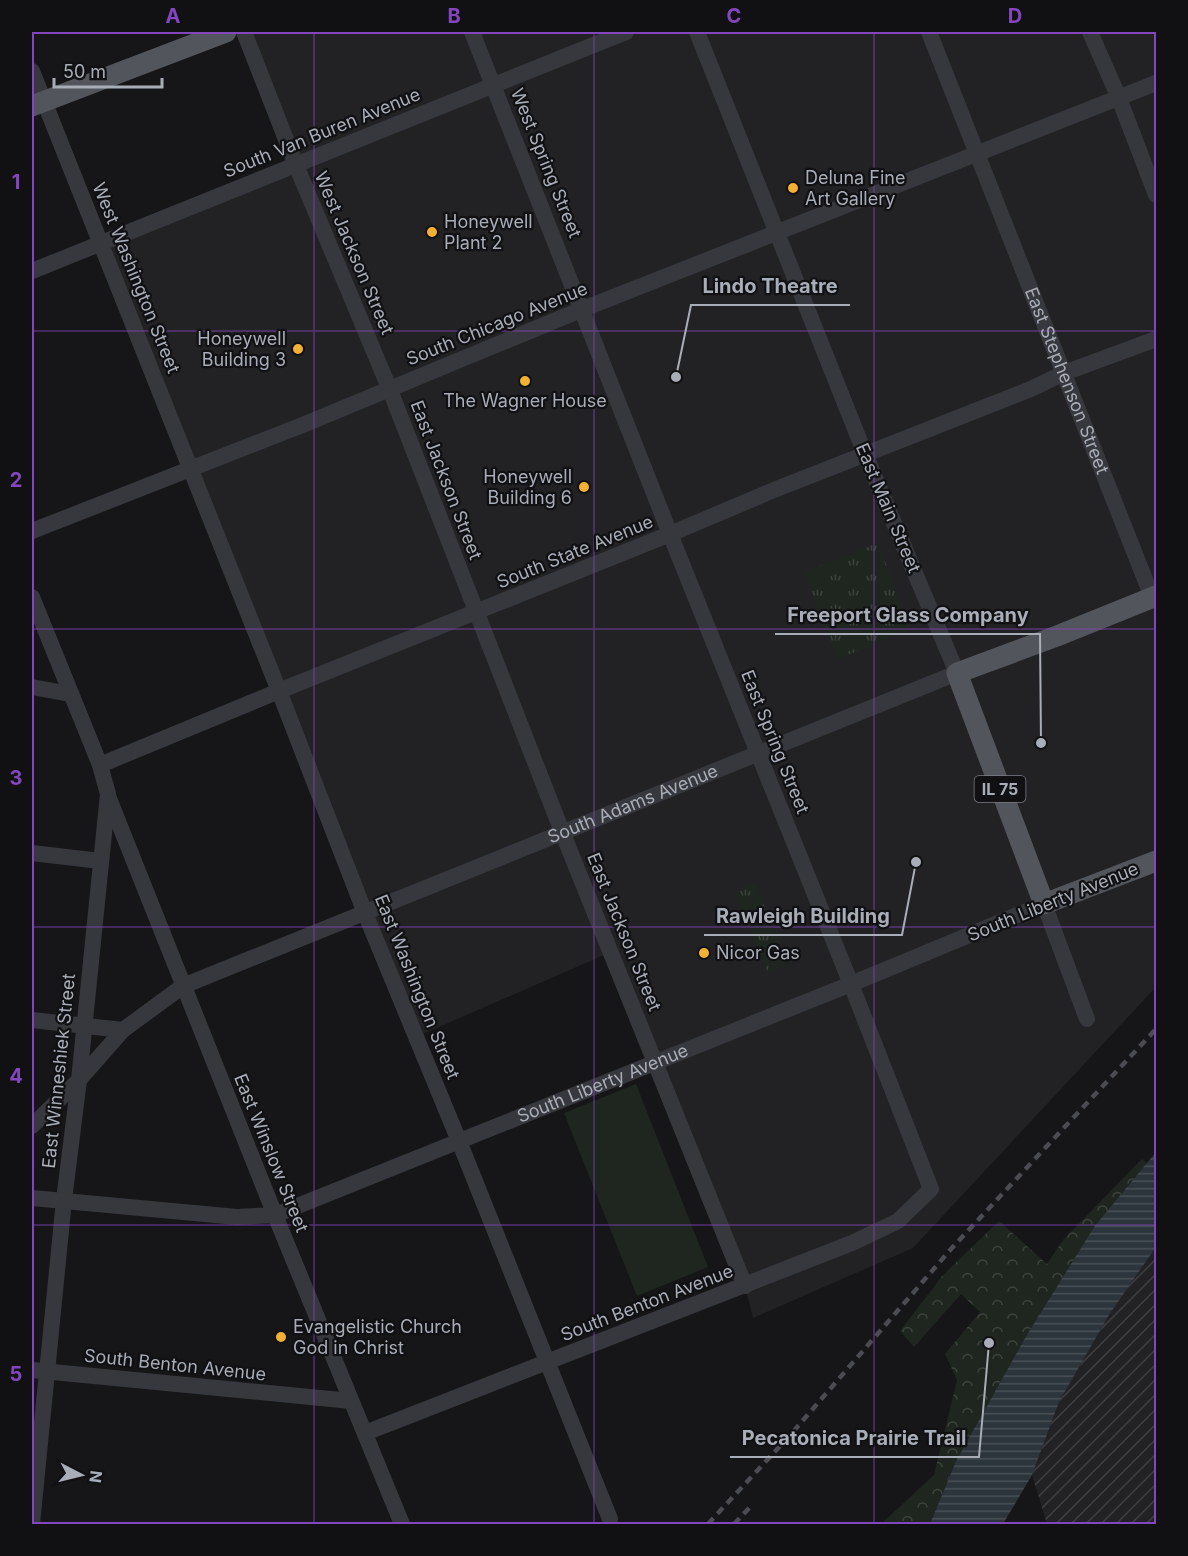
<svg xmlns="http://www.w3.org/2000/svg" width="1188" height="1556" font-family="Inter,sans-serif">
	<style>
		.built { fill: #222225 }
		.industrial { fill: url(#industrial-furrows) }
		.grass { fill: url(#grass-tufts) }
		.forest { fill: url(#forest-crowns) }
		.pitch { fill: #1e261f }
		.water { fill: url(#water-rules) }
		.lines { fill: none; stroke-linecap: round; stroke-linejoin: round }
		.minor { stroke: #37383d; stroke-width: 16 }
		.major { stroke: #53555c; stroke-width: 21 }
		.rail { stroke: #4a4c52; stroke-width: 4.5; stroke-dasharray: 8 6; stroke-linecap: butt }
		.grid { fill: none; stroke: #8446be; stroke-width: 1.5; stroke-opacity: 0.55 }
		.poi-dot { fill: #f2b134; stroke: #111113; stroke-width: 2 }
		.labels { text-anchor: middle; stroke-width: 4.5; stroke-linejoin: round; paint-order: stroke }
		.shield { fill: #111113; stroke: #7b7e86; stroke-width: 1.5 }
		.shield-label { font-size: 16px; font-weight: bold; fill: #a8adb8 }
		.street-label { font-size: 18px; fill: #a8adb8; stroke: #111113 }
		.poi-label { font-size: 18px; fill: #a8adb8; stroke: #111113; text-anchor: start }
		.leader { fill: none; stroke: #a8adb8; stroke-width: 2 }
		.callout-dot { fill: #a8adb8; stroke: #111113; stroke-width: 2 }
		.callout-label { font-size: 20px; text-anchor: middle; font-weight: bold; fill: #a8adb8; stroke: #111113; stroke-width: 4.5; stroke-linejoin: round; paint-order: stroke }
		.neatline { fill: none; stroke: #8446be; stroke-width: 2 }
		.grid-label { font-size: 20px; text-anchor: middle; font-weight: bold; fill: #8446be }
	</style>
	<defs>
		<pattern id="industrial-furrows" width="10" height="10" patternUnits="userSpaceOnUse" patternTransform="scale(1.5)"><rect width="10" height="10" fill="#222225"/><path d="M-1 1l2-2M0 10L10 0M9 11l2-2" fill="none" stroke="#3f3f43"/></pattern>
		<pattern id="grass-tufts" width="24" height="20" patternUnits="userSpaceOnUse" patternTransform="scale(1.5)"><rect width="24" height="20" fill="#1e261f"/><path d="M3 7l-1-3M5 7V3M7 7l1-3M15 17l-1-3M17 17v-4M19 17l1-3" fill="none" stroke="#3c433d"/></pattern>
		<pattern id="forest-crowns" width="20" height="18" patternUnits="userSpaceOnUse" patternTransform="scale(1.5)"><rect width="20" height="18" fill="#1e261f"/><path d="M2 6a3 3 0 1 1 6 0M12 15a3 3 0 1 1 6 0" fill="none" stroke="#3c433d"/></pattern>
		<pattern id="water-rules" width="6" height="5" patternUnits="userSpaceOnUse" patternTransform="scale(1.5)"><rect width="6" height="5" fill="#2c353c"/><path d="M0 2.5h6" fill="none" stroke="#485056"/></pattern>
	</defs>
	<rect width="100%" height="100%" fill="#161618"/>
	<path class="built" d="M 244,32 L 1156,32 L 1156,987 L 913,1248 L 753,1318 L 745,1286 L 611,952 L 416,1037 L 101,243 L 296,165 Z"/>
	<path class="industrial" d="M 1156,1247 L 1156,1524 L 1047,1524 L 1032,1475 L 1059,1402 L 1109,1315 Z"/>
	<g class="grass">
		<path d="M 878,543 L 911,630 L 838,659 L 804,572 Z"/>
		<path d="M 755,883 L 788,965 L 768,973 L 735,892 Z"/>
	</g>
	<path class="forest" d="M 1142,1159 L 1147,1163 L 1094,1227 L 1025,1338 L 956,1461 L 930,1524 L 881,1524 L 934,1475 L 957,1380 L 945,1354 L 980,1312 L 961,1294 L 914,1347 L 900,1331 L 943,1275 L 999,1221 L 1047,1264 L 1063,1240 Z"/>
	<path class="pitch" d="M 636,1084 L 708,1267 L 637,1296 L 564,1113 Z"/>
	<path class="water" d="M 1156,1152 L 1156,1247 L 1109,1315 L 1059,1402 L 1032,1475 L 1003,1524 L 930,1524 L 956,1461 L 1025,1338 L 1094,1227 Z"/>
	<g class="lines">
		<g class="minor">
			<path d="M 244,32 L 296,165 L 390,390 L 563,834 L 745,1286"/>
			<path id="s1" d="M 929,32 L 1152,597"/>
			<path d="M 1090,32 L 1119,98 L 1156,195"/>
			<path d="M 32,71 L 279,691 L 365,913 L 459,1141 L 610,1519"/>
			<path d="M 32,271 L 626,32"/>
			<path d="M 32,531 L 305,424 L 583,309 L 1156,83"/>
			<path d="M 32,597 L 100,765 L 108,794 L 79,1080 L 64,1200 L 32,1524"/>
			<path d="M 32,687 L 70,694"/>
			<path d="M 100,765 L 279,691 L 670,534 L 774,490 L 1031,389 L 1064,373 L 1156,339"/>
			<path d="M 108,796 L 275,1215 L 402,1524"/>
			<path d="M 32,853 L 100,861"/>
			<path d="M 32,1020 L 123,1030"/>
			<path id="s2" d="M 32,1126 L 79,1080 L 123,1030 L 183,986 L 957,673 L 865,454 L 697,32"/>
			<path id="s3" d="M 32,1198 L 237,1217 L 275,1215 L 851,984 L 1044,904 L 1087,1019"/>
			<path d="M 32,1370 L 351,1401"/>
			<path d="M 365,1433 L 852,1243 L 898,1221 L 931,1189 L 851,984 L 670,534 L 472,32"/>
		</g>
		<g class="major">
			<path d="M 32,106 L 226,32"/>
			<path d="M 1156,596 L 1057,636 L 957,673 L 1044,904 L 1156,861"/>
		</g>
		<g class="rail">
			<path d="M 708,1524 L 792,1433 L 951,1249 L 1156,1029"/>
			<path d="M 734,1524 L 753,1504"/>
		</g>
	</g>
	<path class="grid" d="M 314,32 L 314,1524M 594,32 L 594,1524M 874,32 L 874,1524M 32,331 L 1156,331M 32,629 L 1156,629M 32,927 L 1156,927M 32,1225 L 1156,1225"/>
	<g class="poi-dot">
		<circle cx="793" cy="188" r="6"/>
		<circle cx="432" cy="232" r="6"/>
		<circle cx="298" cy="349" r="6"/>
		<circle cx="525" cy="381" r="6"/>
		<circle cx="584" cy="487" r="6"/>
		<circle cx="704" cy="953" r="6"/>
		<circle cx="281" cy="1337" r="6"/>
	</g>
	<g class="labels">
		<rect class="shield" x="974.5" y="776" width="51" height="26" rx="4.5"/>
		<g class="shield-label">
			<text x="1000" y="795">IL 75</text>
		</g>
		<g class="street-label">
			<text transform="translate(322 133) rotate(-22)" y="6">South Van Buren Avenue</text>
			<text transform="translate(546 163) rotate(68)" y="6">West Spring Street</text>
			<text transform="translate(354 253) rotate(67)" y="6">West Jackson Street</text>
			<text transform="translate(136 278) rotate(68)" y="6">West Washington Street</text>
			<text transform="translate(497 324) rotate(-22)" y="6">South Chicago Avenue</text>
			<text dy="6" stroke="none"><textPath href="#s1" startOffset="375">East Stephenson Street</textPath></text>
			<text transform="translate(446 480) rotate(69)" y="6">East Jackson Street</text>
			<text transform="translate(888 508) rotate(67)" y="6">East Main Street</text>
			<text transform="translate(575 552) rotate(-22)" y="6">South State Avenue</text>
			<text transform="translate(775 742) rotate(68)" y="6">East Spring Street</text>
			<text dy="6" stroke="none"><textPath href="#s2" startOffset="692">South Adams Avenue</textPath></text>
			<text transform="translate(1053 902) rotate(-22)" y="6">South Liberty Avenue</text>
			<text transform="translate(624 932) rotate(68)" y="6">East Jackson Street</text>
			<text transform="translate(417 987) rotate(68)" y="6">East Washington Street</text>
			<text transform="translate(59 1071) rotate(-84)" y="6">East Winneshiek Street</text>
			<text dy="6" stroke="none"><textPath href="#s3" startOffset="597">South Liberty Avenue</textPath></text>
			<text transform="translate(271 1153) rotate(68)" y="6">East Winslow Street</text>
			<text transform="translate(647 1303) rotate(-21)" y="6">South Benton Avenue</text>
			<text transform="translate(175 1365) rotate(6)" y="6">South Benton Avenue</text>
		</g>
		<g class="poi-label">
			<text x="805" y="184">Deluna Fine<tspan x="805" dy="21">Art Gallery</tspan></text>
			<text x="444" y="228">Honeywell<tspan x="444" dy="21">Plant 2</tspan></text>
			<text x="286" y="345" text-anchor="end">Honeywell<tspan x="286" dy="21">Building 3</tspan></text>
			<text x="525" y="407" text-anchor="middle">The Wagner House</text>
			<text x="572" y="483" text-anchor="end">Honeywell<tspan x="572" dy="21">Building 6</tspan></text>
			<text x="716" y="959">Nicor Gas</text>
			<text x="293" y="1333">Evangelistic Church<tspan x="293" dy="21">God in Christ</tspan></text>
		</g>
	</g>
	<path class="leader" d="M676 377L691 305H850M1041 743L1040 634H775M916 862L902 935H704M989 1343L979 1457H730"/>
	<g class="callout-dot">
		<circle cx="676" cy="377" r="6"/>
		<circle cx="1041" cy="743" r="6"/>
		<circle cx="916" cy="862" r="6"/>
		<circle cx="989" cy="1343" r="6"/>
	</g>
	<g class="callout-label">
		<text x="770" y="293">Lindo Theatre</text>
		<text x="908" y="622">Freeport Glass Company</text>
		<text x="803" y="923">Rawleigh Building</text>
		<text x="854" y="1445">Pecatonica Prairie Trail</text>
	</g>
	<rect width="1188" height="1556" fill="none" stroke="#111113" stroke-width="66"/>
	<g transform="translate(81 1475) rotate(97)" stroke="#111113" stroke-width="4.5" paint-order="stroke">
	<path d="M0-4.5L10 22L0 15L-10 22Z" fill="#a8adb8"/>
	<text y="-9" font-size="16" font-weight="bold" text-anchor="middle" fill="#a8adb8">N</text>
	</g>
	<path d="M54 78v9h108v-9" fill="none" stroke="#a8adb8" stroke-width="3"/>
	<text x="63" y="78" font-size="18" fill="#a8adb8" stroke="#111113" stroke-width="4.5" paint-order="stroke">50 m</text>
	<rect x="33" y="33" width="1122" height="1490" class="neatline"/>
	<g class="grid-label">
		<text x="173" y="23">A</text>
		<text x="454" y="23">B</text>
		<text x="734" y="23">C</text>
		<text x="1015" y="23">D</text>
		<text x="16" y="189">1</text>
		<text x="16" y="487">2</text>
		<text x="16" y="785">3</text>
		<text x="16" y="1083">4</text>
		<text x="16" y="1381">5</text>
	</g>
</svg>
